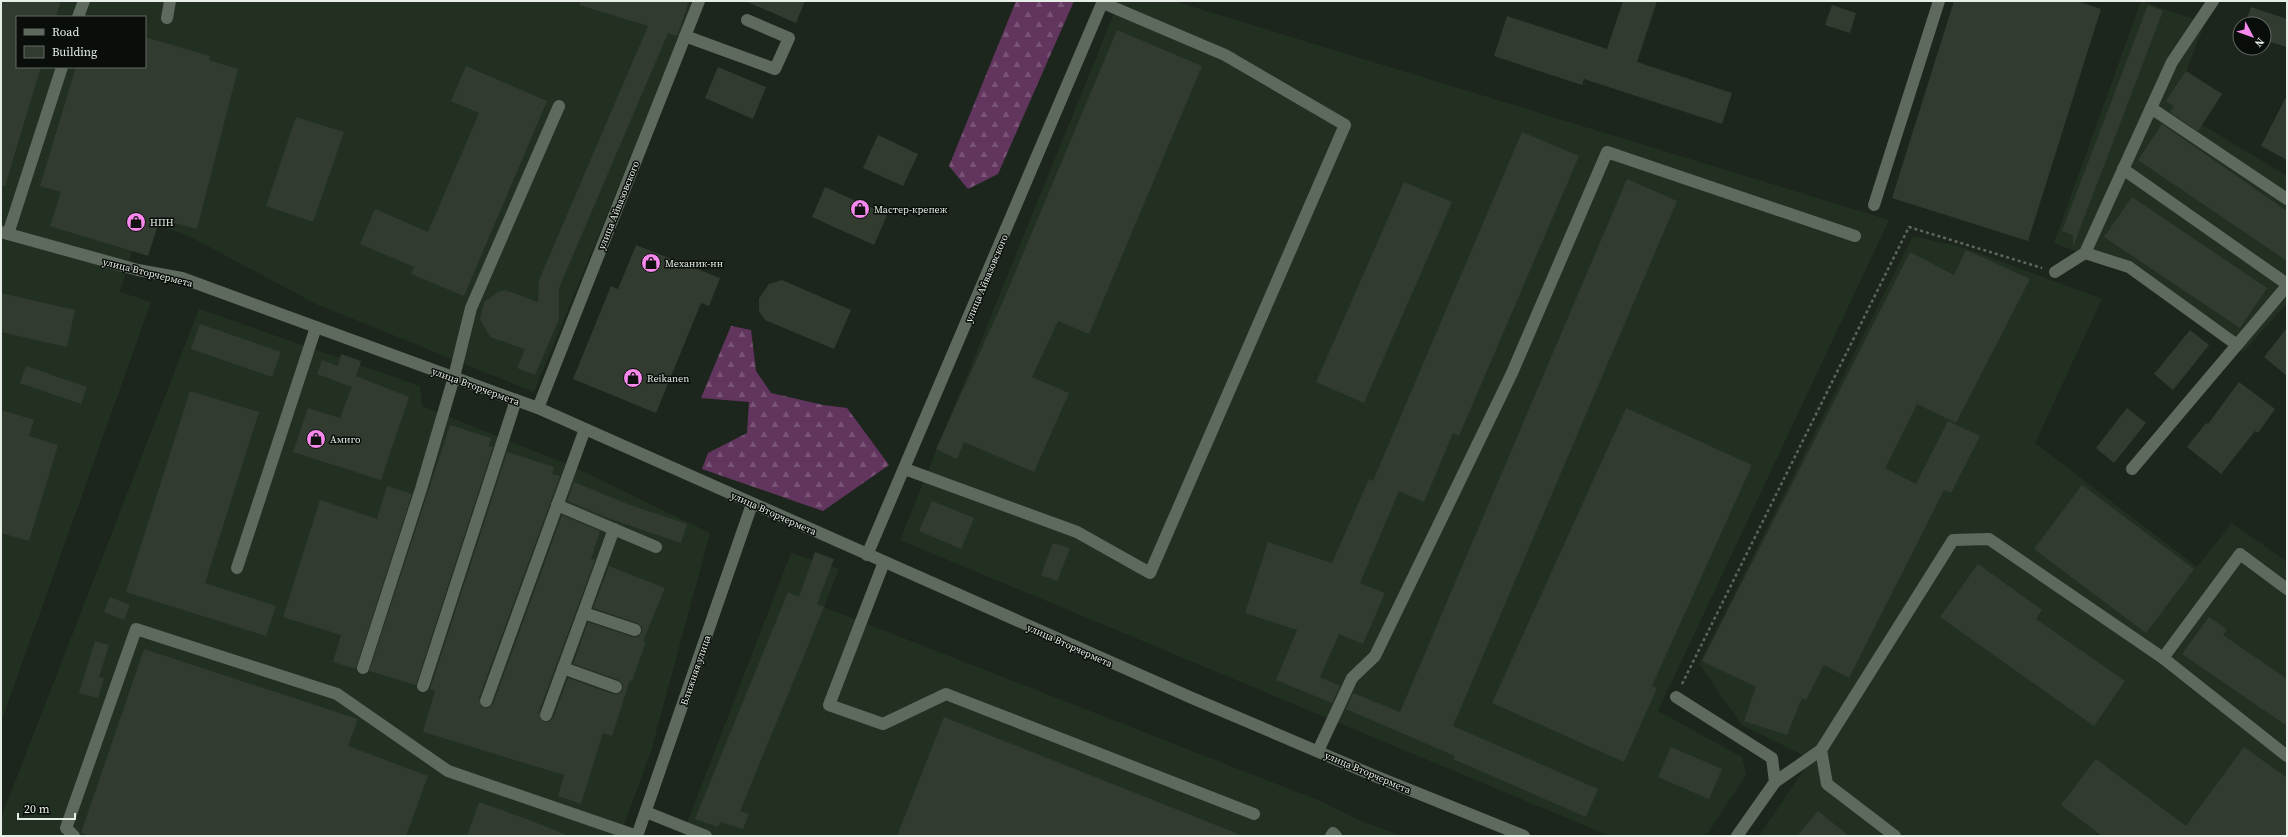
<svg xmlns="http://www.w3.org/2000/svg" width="2288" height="837" font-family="'Source Serif 4',serif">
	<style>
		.built { fill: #223022; fill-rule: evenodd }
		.forest { fill: url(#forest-firs) }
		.building { fill: #313b30 }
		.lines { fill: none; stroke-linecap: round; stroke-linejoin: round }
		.path { stroke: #5e665e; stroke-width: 2.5; stroke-dasharray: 3 3; stroke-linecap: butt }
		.minor { stroke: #5f6a5f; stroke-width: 12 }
		.labels { text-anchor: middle; stroke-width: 3; stroke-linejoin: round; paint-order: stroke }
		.street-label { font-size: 10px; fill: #e7eee7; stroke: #0a0e0a }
		.poi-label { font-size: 10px; fill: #e7eee7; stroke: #0a0e0a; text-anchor: start }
	</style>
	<defs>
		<pattern id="forest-firs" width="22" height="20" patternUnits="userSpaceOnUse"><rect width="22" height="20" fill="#62355e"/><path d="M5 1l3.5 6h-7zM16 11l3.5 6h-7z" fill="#785375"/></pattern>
	</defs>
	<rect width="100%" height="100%" fill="#1d261d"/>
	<g class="built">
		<path d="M 1,1 L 692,1 L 677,44 L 534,392 L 316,304 L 185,234 L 141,221 L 120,292 L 151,302 L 1,722 ZM 17,17 L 145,17 L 145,67 L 17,67 Z"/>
		<path d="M 1119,1 L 1174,1 L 1889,220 L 1658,711 L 1742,757 L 1746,775 L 1706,836 L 1610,836 L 900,540 Z"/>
		<path d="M 2141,1 L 2205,23 L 2186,71 L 2222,94 L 2202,125 L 2287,176 L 2287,303 L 2243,352 L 2123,269 L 2054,243 Z"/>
		<path d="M 1913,236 L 1965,248 L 2102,299 L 2035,443 L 2197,567 L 2232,523 L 2287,562 L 2287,836 L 1759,836 L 1811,759 L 1742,725 L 1699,664 Z"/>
		<path d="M 199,309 L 420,386 L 422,406 L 572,466 L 710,533 L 651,751 L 620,836 L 1,836 L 1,818 Z"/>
		<path d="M 791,553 L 839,569 L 824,607 L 1320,801 L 1359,820 L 1402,836 L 682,836 Z"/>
	</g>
	<g class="forest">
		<path d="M 1016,1 L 1074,1 L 998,174 L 968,189 L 949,166 Z"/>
		<path d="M 731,326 L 751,330 L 756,371 L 771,393 L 823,405 L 847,408 L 889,465 L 823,511 L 702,469 L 708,453 L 747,433 L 749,402 L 701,398 Z"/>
	</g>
	<g class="building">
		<path d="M 1,1 L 61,1 L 56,17 L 17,17 L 17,67 L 41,67 L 5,186 L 1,186 Z"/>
		<path d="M 580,1 L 689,1 L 677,36 L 668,33 L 559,288 L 559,319 L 535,375 L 517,368 L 525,349 L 490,337 L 480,319 L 484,302 L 498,292 L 505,290 L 538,302 L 539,280 L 648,26 L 580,5 Z"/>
		<path d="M 745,1 L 805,1 L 796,23 Z"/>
		<path d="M 1623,1 L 1657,1 L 1637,62 L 1732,93 L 1722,124 L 1584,79 L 1582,85 L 1494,56 L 1507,16 L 1607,49 Z"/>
		<path d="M 1954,1 L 2077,1 L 2101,9 L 2028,241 L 1892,198 Z"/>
		<path d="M 1832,5 L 1856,13 L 1850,33 L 1825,25 Z"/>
		<path d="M 2148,5 L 2163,11 L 2073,247 L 2073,235 L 2062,231 Z"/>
		<path d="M 2251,7 L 2287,19 L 2287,47 L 2264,40 L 2264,24 L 2245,24 Z"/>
		<path d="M 1117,30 L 1202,66 L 1089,334 L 1058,321 L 1032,377 L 1069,393 L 1034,472 L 964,442 L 957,459 L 936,449 L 1004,299 Z"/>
		<path d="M 145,37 L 210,56 L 209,60 L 238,69 L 197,229 L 160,219 L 148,256 L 50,226 L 61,192 L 40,186 L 76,67 L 145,67 Z"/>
		<path d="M 466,66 L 547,101 L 464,296 L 411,274 L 414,267 L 360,244 L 375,209 L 428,232 L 479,113 L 451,101 Z"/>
		<path d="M 718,67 L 766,87 L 753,119 L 705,98 Z"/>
		<path d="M 2186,71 L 2222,94 L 2198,131 L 2170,112 L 2174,106 L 2166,101 Z"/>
		<path d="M 2287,95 L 2287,160 L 2261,146 Z"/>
		<path d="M 296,117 L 344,132 L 313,222 L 266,206 Z"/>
		<path d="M 2162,124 L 2287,211 L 2287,261 L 2138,160 Z"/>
		<path d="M 1522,132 L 1579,156 L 1459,436 L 1453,433 L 1424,502 L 1399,491 L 1360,583 L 1385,593 L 1363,644 L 1339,634 L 1320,677 L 1340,686 L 1332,703 L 1276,680 L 1297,630 L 1245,613 L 1268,542 L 1332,563 L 1369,479 L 1373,481 Z"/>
		<path d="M 878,135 L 918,154 L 903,186 L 863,168 Z"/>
		<path d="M 1627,179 L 1677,201 L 1453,726 L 1598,789 L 1586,817 L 1453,759 L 1455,756 L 1346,709 L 1353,693 L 1400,712 Z"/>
		<path d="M 1404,182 L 1452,202 L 1364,403 L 1316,382 Z"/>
		<path d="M 825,187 L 887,215 L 874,245 L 812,217 Z"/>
		<path d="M 2132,197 L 2267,288 L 2240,328 L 2104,237 Z"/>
		<path d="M 636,245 L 720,278 L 709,306 L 701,303 L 656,413 L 573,379 L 611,286 L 618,289 Z"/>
		<path d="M 1966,250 L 2030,279 L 1956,423 L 1917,404 L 1885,468 L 1916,484 L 1948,421 L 1980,436 L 1951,493 L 1944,490 L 1849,678 L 1824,665 L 1806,700 L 1802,698 L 1787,735 L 1744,721 L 1756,687 L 1702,661 L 1910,252 L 1954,275 Z"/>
		<path d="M 782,280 L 851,310 L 834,349 L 765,320 L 759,311 L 759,298 L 769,284 Z"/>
		<path d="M 1,293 L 75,310 L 67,347 L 1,332 Z"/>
		<path d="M 200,324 L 281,352 L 272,377 L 191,349 Z"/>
		<path d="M 2287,328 L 2287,376 L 2264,357 Z"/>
		<path d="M 2190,330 L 2209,345 L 2173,390 L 2154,374 Z"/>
		<path d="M 341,354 L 361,361 L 356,376 L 409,397 L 381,480 L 293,452 L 308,408 L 340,418 L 352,387 L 317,374 L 322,360 L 338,366 Z"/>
		<path d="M 26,366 L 87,387 L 81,404 L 20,383 Z"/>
		<path d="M 2239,382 L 2275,409 L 2258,433 L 2255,431 L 2221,474 L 2187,447 L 2206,423 L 2208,424 Z"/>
		<path d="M 190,391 L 259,412 L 205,583 L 276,606 L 266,636 L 126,592 Z"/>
		<path d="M 1626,408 L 1752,465 L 1652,686 L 1657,688 L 1624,762 L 1492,703 Z"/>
		<path d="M 2127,408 L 2146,423 L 2114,463 L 2096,448 Z"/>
		<path d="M 1,410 L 34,420 L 29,436 L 58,445 L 29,541 L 1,533 Z"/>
		<path d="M 450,425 L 491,438 L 489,446 L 493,447 L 416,685 L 369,671 Z"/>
		<path d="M 507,452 L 554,467 L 552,474 L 560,476 L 479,698 L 481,706 L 488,708 L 493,704 L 562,515 L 600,531 L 591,559 L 595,560 L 539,712 L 541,720 L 548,722 L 553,718 L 568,678 L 613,694 L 618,694 L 623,690 L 623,685 L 619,680 L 573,664 L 588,622 L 633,637 L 637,637 L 642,633 L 642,628 L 637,623 L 593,608 L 609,566 L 665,588 L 643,641 L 646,642 L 632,681 L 630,680 L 612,736 L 603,733 L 581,804 L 558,796 L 564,775 L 423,732 L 435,691 L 430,689 Z"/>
		<path d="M 574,482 L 630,505 L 687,524 L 681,543 L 605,517 L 567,501 Z"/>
		<path d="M 2082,485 L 2194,569 L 2146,633 L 2034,549 Z"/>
		<path d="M 387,486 L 412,494 L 356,668 L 353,668 L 333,662 L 341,635 L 283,617 L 320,500 L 377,519 Z"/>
		<path d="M 932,501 L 974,518 L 961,549 L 919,531 Z"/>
		<path d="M 1053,543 L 1070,548 L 1057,581 L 1041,575 Z"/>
		<path d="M 815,552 L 834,559 L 817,604 L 824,607 L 740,811 L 749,814 L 743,829 L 720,822 L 718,827 L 695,819 L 788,592 L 799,597 Z"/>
		<path d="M 1978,564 L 2042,610 L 2036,619 L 2125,681 L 2094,726 L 1940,617 Z"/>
		<path d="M 110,597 L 130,605 L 124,620 L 104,612 Z"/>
		<path d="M 2209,617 L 2227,630 L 2223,635 L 2287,679 L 2287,726 L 2182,654 Z"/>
		<path d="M 95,641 L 109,645 L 99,677 L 104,678 L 98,698 L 79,693 Z"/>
		<path d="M 144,649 L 358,719 L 348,746 L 428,776 L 406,836 L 90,836 L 81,833 Z"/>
		<path d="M 944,717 L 1241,835 L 1241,836 L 897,836 Z"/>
		<path d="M 1671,747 L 1722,769 L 1709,799 L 1658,777 Z"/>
		<path d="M 2244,747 L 2287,778 L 2287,836 L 2102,836 L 2061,805 L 2096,759 L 2186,826 Z"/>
		<path d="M 479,802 L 532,821 L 564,834 L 564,836 L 467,836 Z"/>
		<path d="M 1818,811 L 1849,836 L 1797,836 Z"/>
	</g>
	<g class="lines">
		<path class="path" d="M 1682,684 L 1909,227 L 2042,268"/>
		<g class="minor">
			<path d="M 78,17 L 84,1"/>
			<path d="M 167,18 L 170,1"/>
			<path d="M 685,36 L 775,69 L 789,38 L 747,20"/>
			<path d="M 2151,108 L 2287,199"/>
			<path d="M 2123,169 L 2287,284"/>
			<path d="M 1874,205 L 1939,1"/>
			<path d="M 1,232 L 138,270 L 182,278 L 538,408 L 1192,698 L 1375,776 L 1524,836"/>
			<path d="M 8,234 L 62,67"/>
			<path d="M 2085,253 L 2129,267 L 2237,345"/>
			<path d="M 2055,272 L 2085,253 L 2172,62 L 2213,1"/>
			<path d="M 538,408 L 699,1"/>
			<path d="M 905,469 L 1077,532 L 1150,573 L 1345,125 L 1225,55 L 1103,3"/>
			<path d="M 2132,469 L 2287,286"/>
			<path d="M 557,505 L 656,547"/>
			<path d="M 867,555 L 1103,1"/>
			<path d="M 884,562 L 829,705 L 883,724 L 946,694 L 1254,814"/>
			<path d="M 237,568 L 316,327"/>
			<path d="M 584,613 L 635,630"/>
			<path d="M 2163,658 L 2287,756"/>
			<path d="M 363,668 L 421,489 L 454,377 L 471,308 L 559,106"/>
			<path d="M 563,668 L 616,687"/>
			<path d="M 423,686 L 516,400"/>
			<path d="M 1676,697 L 1772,758 L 1775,782 L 1737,836"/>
			<path d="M 486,701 L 585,429"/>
			<path d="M 546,715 L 614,529"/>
			<path d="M 1821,750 L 1827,784 L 1895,836"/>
			<path d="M 1318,751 L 1352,678 L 1375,656 L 1512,373 L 1607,152 L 1855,236"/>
			<path d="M 1775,782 L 1821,750 L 1953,540 L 1989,539 L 2163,658 L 2240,554 L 2287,589"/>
			<path d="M 646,812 L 706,836"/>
			<path d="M 74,836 L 66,828 L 136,629 L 337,694 L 448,771 L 637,836"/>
			<path d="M 637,836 L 752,504"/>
			<path d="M 1331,836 L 1333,833 L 1336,836"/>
		</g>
	</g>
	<defs>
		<symbol id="shop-disc" viewBox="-11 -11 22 22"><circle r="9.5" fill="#f788ec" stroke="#0a0e0a"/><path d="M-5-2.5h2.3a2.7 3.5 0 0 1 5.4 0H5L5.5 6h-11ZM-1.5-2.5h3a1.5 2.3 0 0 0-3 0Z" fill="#111"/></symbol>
	</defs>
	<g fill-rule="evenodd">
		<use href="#shop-disc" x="849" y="198" width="22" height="22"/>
		<use href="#shop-disc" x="125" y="211" width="22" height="22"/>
		<use href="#shop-disc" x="640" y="252" width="22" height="22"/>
		<use href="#shop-disc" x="622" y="367" width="22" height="22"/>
		<use href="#shop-disc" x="305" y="428" width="22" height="22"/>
	</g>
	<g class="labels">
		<g class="street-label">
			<text transform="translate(618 205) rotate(-68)" y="4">улица Айвазовского</text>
			<text transform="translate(148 272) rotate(14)" y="4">улица Вторчермета</text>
			<text transform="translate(986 278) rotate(-67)" y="4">улица Айвазовского</text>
			<text transform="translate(476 386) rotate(20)" y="4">улица Вторчермета</text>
			<text transform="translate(774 513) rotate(24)" y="4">улица Вторчермета</text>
			<text transform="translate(1070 645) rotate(24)" y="4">улица Вторчермета</text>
			<text transform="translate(695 670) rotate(-71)" y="4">Ближняя улица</text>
			<text transform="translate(1368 772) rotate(23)" y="4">улица Вторчермета</text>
		</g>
		<g class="poi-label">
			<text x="874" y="213">Мастер-крепеж</text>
			<text x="150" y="226">НПН</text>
			<text x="665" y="267">Механик-нн</text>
			<text x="647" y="382">Reikanen</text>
			<text x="330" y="443">Амиго</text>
		</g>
	</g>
	<rect width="2288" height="837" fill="none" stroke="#e7eee7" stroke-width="4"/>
	<rect x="16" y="16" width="130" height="52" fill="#0a0e0a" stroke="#626862"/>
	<rect x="24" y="29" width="20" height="6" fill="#5f6a5f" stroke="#626862"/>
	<text x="52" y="36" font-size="12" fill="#e7eee7">Road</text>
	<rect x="24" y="46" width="20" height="12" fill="#313b30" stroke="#626862"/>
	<text x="52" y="56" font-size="12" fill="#e7eee7">Building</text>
	<g transform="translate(2252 36) rotate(131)"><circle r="19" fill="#0a0e0a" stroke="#626862"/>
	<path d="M0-3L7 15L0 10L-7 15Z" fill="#f788ec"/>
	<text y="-6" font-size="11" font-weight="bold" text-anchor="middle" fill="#e7eee7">N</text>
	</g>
	<path d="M18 813v6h57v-6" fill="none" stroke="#e7eee7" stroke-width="2"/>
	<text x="24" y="813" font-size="12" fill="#e7eee7" stroke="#0a0e0a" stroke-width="3" paint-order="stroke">20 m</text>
</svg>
